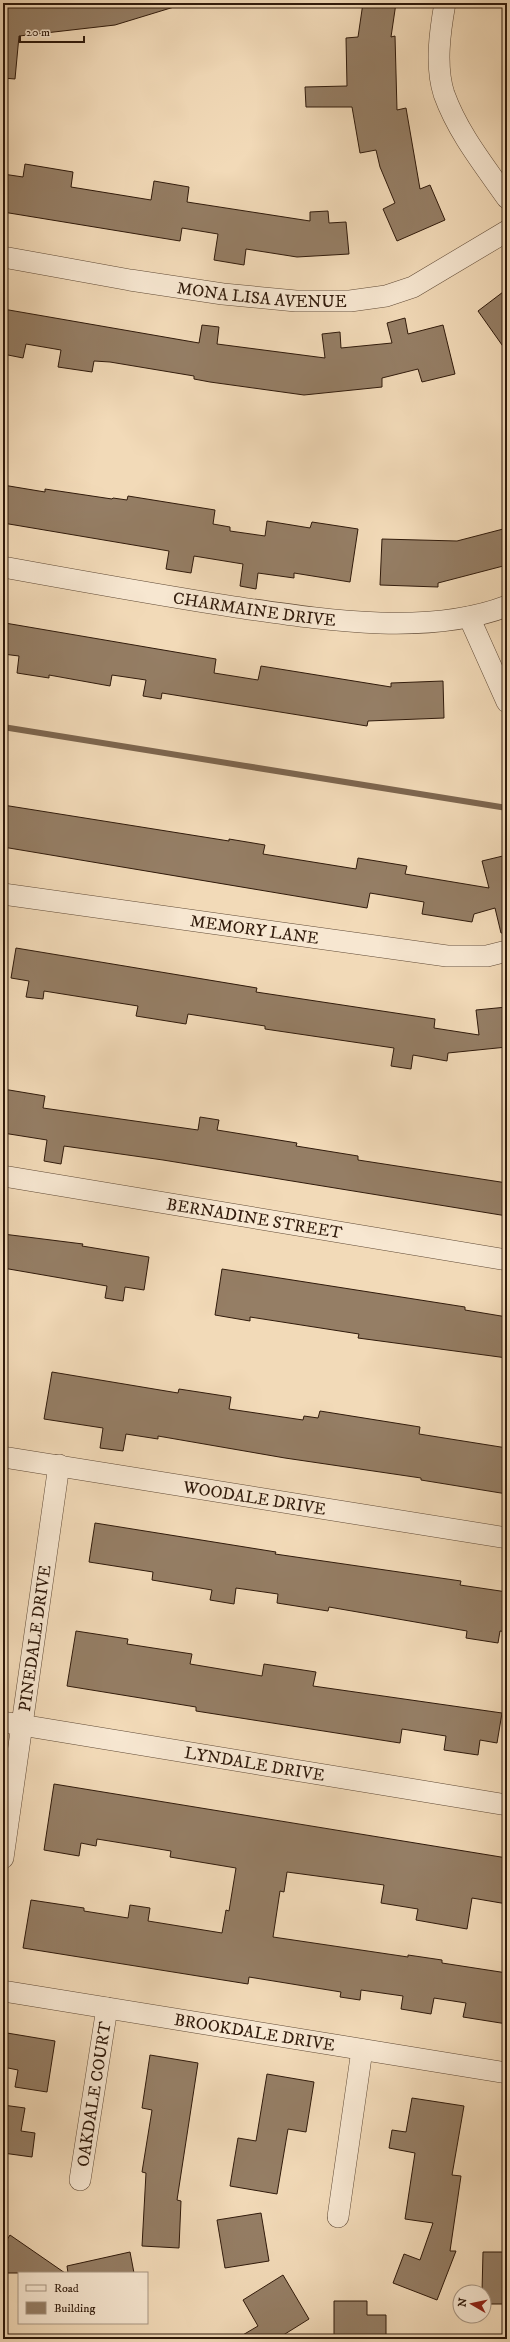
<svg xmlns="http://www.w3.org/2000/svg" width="510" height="2342" font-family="'IM FELL DW Pica',serif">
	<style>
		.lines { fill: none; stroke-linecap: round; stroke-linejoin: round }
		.stream { stroke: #7d664f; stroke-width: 6 }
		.building { fill: #957e65; stroke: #301a0b }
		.minor-casing { stroke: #604a36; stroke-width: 22 }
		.minor { stroke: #f7e7d1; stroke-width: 21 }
		.labels { text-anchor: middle; stroke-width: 3; stroke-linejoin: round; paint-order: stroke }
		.street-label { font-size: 17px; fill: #301a0b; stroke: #f7e7d1 }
	</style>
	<rect width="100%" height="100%" fill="#f2dab8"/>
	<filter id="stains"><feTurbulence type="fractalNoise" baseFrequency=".005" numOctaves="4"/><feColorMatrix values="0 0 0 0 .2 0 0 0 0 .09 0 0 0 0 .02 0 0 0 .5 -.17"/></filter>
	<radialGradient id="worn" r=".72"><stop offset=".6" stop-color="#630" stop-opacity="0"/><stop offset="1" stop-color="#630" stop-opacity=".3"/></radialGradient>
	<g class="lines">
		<path class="stream" d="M 3,727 L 507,808"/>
	</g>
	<g class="building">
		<path d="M 3,3 L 34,5 L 34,3 L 174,3 L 174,7 L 115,25 L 19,36 L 15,79 L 3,78 Z"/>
		<path d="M 363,3 L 396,3 L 391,37 L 395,36 L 397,110 L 406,108 L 420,189 L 430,185 L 445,220 L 397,241 L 383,209 L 395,203 L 380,167 L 376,150 L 360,153 L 352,107 L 306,107 L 305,87 L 347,86 L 346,38 L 358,37 Z"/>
		<path d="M 25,164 L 73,172 L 71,187 L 151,200 L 154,181 L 189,187 L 187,202 L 310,221 L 310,212 L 328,211 L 329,223 L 346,222 L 349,254 L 297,257 L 246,249 L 244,265 L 214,260 L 218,234 L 182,228 L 180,241 L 3,212 L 3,174 L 23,177 Z"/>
		<path d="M 507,289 L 507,352 L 478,311 Z"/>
		<path d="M 3,309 L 199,343 L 202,325 L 219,327 L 217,344 L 325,358 L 322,334 L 340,332 L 341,348 L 392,343 L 387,323 L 405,318 L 408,334 L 443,325 L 455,374 L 422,382 L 418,369 L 382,378 L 382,387 L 304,395 L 210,382 L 194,379 L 194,376 L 110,362 L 94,361 L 92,372 L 58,367 L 61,350 L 26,344 L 23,358 L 3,354 Z"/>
		<path d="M 3,485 L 45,492 L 45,489 L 112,499 L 113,498 L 127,500 L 128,496 L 215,510 L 213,524 L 230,527 L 230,531 L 265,536 L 267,521 L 310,528 L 312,522 L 358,529 L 350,582 L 294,573 L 294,578 L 258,573 L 256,589 L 240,586 L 243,564 L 194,556 L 191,573 L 166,569 L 169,551 L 3,523 Z"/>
		<path d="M 507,528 L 507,565 L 438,583 L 438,587 L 380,585 L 382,539 L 457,541 Z"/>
		<path d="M 5,623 L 216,659 L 214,673 L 258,680 L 261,666 L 391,687 L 391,683 L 443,681 L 444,718 L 368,721 L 367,726 L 162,693 L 161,699 L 143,696 L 146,680 L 112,675 L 110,686 L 49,675 L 49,678 L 17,673 L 19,656 L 3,654 Z"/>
		<path d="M 3,805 L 229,841 L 229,839 L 265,845 L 263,854 L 356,869 L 358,858 L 407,866 L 405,874 L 489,888 L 482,861 L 507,855 L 507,933 L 501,933 L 495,908 L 474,914 L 472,922 L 422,914 L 424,902 L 370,893 L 367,908 L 3,847 Z"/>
		<path d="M 16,948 L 257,988 L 256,992 L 435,1019 L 434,1028 L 479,1035 L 476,1010 L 507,1007 L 507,1047 L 448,1053 L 447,1061 L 413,1055 L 411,1069 L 391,1066 L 394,1048 L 265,1029 L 265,1026 L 188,1014 L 186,1024 L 136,1016 L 138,1006 L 44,991 L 43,999 L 26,997 L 29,981 L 11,978 Z"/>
		<path d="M 3,1089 L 45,1096 L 43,1108 L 198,1130 L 200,1117 L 219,1120 L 217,1130 L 297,1143 L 296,1146 L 358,1156 L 358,1160 L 507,1183 L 507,1216 L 163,1160 L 64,1146 L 61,1164 L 44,1161 L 47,1140 L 3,1133 Z"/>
		<path d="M 3,1234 L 83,1244 L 82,1246 L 149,1257 L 144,1290 L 125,1287 L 123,1301 L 105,1298 L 107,1286 L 3,1268 Z"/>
		<path d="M 222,1269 L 465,1307 L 465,1310 L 507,1317 L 507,1358 L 358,1338 L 359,1334 L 250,1317 L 250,1321 L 215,1315 Z"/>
		<path d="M 52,1372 L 178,1393 L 179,1389 L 231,1397 L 229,1409 L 303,1420 L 304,1416 L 318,1418 L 320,1411 L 420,1427 L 419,1434 L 507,1448 L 507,1494 L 421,1480 L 421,1478 L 285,1458 L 158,1436 L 158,1439 L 126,1434 L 123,1451 L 100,1448 L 103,1428 L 44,1419 Z"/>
		<path d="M 95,1523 L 276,1552 L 275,1554 L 461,1581 L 460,1585 L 507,1592 L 507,1632 L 500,1631 L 498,1643 L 466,1638 L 467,1631 L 329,1607 L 328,1611 L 277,1603 L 278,1594 L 236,1588 L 234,1604 L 210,1600 L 212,1590 L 152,1580 L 153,1572 L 89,1562 Z"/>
		<path d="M 76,1631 L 128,1639 L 127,1644 L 192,1654 L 190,1664 L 262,1676 L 264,1664 L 316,1672 L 313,1686 L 502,1713 L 497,1743 L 480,1740 L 478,1755 L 444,1750 L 446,1736 L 402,1729 L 400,1743 L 196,1711 L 196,1707 L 67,1686 Z"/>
		<path d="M 54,1784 L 507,1858 L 507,1904 L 472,1898 L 467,1929 L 416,1920 L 418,1909 L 381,1903 L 384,1885 L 287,1872 L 284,1892 L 280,1891 L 273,1937 L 408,1957 L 408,1955 L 442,1960 L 442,1963 L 507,1973 L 507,2024 L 463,2017 L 466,2003 L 434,1998 L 431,2014 L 401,2009 L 403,1996 L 361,1990 L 360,2000 L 340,1997 L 341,1992 L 249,1977 L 248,1984 L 23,1948 L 31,1900 L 84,1908 L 84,1911 L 128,1918 L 130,1905 L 150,1908 L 148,1921 L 222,1933 L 226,1910 L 229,1911 L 236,1868 L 170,1857 L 171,1851 L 97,1839 L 96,1846 L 81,1843 L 79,1856 L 44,1850 Z"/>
		<path d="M 7,2033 L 55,2041 L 47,2092 L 15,2087 L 18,2070 L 3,2067 Z"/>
		<path d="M 150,2055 L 198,2063 L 177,2200 L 181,2201 L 179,2248 L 142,2246 L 146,2173 L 142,2172 L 152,2110 L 142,2108 Z"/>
		<path d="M 267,2074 L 314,2082 L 306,2132 L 288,2129 L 277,2194 L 230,2186 L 238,2138 L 256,2141 Z"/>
		<path d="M 412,2098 L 464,2106 L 452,2175 L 461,2176 L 450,2251 L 456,2251 L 437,2300 L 393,2283 L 404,2254 L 420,2260 L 433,2223 L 405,2219 L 415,2153 L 389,2148 L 392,2130 L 406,2132 Z"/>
		<path d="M 3,2105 L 25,2108 L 21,2131 L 35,2133 L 32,2157 L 3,2153 Z"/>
		<path d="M 261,2213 L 269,2261 L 225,2268 L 217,2220 Z"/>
		<path d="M 10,2235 L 65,2273 L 3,2273 L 3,2246 Z"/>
		<path d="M 130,2252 L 134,2273 L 68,2273 L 67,2266 Z"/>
		<path d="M 483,2252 L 507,2252 L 507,2304 L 484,2304 L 484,2292 L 482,2292 Z"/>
		<path d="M 283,2275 L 309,2319 L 277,2339 L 236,2339 L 258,2326 L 243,2300 Z"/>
		<path d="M 334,2301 L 367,2301 L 367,2315 L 386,2315 L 386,2339 L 334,2339 Z"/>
	</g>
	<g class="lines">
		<defs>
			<g id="minor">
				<path d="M 445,3 C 440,31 435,66 444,94 C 458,133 484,165 507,198"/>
				<path id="s1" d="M 3,257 L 130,280 L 223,294 L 296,301 L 350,301 L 386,296 L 413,287 L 507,231"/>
				<path id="s2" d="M 3,567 C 80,581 158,595 235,607 C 319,619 426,637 507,606"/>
				<path d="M 469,617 L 507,702"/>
				<path id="s3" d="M 3,894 L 447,956 L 487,956 L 507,951"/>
				<path id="s4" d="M 3,1176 L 507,1260"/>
				<path id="s5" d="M 3,1457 L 507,1538"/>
				<path id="s6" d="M 3,1722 L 507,1805"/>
				<path id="s7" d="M 3,1858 L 59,1465"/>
				<path id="s8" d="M 3,1991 L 507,2073"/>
				<path id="s9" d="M 80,2180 L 107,2008"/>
				<path d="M 338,2217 L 362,2050"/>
			</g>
		</defs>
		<use href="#minor" class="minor-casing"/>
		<use href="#minor" class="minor"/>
	</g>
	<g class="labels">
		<g class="street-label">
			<text dy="6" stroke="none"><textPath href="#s1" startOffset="262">MONA LISA AVENUE</textPath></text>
			<text dy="6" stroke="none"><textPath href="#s2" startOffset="255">CHARMAINE DRIVE</textPath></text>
			<text dy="6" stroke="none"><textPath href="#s3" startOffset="254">MEMORY LANE</textPath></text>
			<text dy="6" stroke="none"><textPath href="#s4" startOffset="255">BERNADINE STREET</textPath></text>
			<text dy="6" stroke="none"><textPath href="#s5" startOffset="255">WOODALE DRIVE</textPath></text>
			<text dy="6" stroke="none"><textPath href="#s7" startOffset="222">PINEDALE DRIVE</textPath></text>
			<text dy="6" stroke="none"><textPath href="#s6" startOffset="255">LYNDALE DRIVE</textPath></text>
			<text dy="6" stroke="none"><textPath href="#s8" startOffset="255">BROOKDALE DRIVE</textPath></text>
			<text dy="6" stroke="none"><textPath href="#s9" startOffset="87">OAKDALE COURT</textPath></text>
		</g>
	</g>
	<rect width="510" height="2342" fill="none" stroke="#f2dab8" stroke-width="16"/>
	<rect x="4" y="4" width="502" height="2334" fill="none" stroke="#301a0b" stroke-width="2"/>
	<rect x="8" y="8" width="494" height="2326" fill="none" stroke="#301a0b"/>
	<rect x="18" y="2272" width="130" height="52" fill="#f7e7d1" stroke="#a79582"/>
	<rect x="26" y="2285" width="20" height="6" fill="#f7e7d1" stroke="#a79582"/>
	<text x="54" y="2292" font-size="12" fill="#301a0b">Road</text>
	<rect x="26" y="2302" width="20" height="12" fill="#957e65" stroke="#a79582"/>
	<text x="54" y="2312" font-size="12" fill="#301a0b">Building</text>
	<g transform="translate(472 2304) rotate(279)"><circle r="19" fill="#f7e7d1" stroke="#a79582"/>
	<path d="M0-3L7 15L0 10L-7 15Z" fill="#8f2418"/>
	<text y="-6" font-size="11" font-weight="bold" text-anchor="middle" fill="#301a0b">N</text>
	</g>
	<path d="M20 36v6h64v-6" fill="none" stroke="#301a0b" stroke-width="2"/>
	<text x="26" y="36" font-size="12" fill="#301a0b" stroke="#f7e7d1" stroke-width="3" paint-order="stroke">20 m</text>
	<rect width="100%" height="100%" filter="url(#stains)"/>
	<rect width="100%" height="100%" fill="url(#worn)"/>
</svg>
